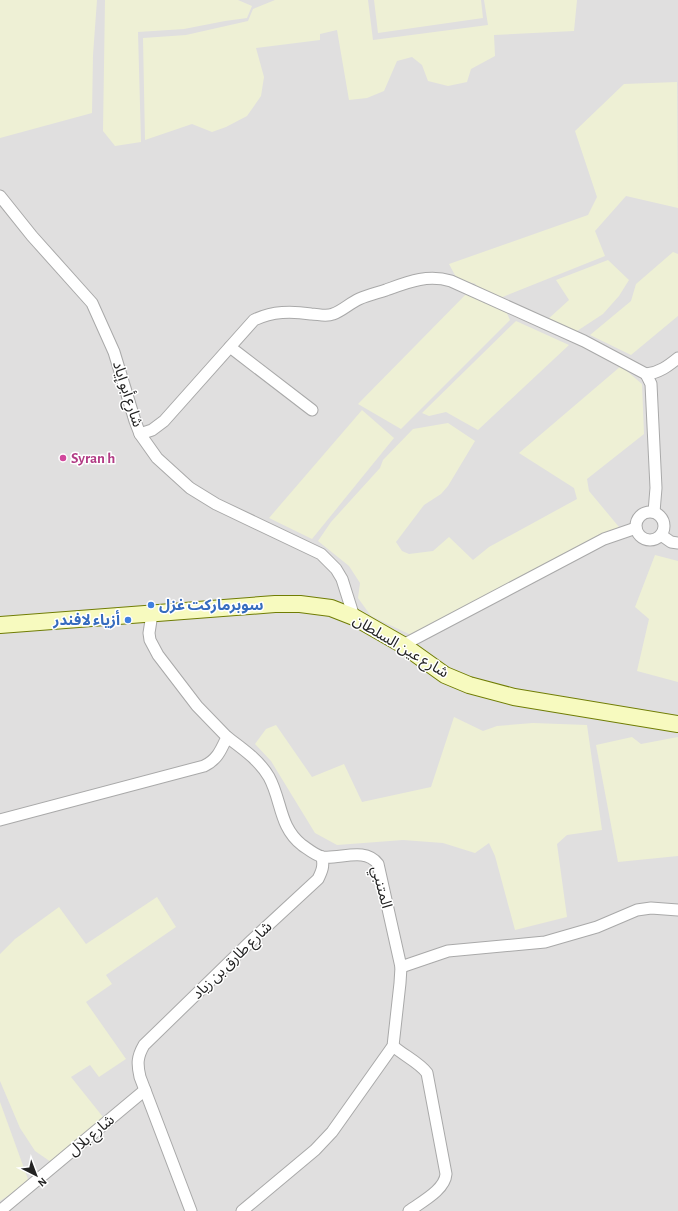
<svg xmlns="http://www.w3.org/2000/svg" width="678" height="1211" font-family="'Alegreya Sans','Noto Sans Arabic',sans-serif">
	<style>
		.residential { fill: #e0dfdf }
		.farmland { fill: #eef0d5 }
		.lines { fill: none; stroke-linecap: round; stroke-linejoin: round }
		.minor-casing { stroke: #a9a9a9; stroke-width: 13 }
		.secondary-casing { stroke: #707d05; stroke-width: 18 }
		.minor { stroke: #fff; stroke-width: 11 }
		.secondary { stroke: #f7fabf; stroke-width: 16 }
		.hotel-dot { fill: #d1479c; stroke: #fff; stroke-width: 1.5 }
		.shop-dot { fill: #3f7fe0; stroke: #fff; stroke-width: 1.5 }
		.labels { text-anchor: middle; stroke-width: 3; stroke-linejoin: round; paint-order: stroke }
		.street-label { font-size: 15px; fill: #222; stroke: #fff }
		.hotel-label { font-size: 15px; font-weight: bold; fill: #b23c85; stroke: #fff; text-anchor: start }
		.shop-label { font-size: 15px; font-weight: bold; fill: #366cbe; stroke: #fff; text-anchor: start }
	</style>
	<rect width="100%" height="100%" fill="#f2efe9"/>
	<rect class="residential" x="0" y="0" width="678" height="1211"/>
	<g class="farmland">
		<path d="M 0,0 L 97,0 L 93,55 L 92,113 L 0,138 Z"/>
		<path d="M 105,0 L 238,0 L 252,6 L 247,18 L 225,21 L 184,29 L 138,32 L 141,142 L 115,146 L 103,131 Z"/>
		<path d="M 275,0 L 368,0 L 373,40 L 488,25 L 484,0 L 577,0 L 574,31 L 494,35 L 495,56 L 471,69 L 467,82 L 448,86 L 428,81 L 422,65 L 412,57 L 397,61 L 384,91 L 367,98 L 349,100 L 337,30 L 320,34 L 320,40 L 256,48 L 264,77 L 261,96 L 247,116 L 226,127 L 212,132 L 192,124 L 145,140 L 143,38 L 186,35 L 248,21 L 253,9 Z"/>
		<path d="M 374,0 L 481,0 L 483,18 L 378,33 Z"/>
		<path d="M 677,82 L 678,208 L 626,196 L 595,231 L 605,256 L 500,298 L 510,320 L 401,429 L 358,404 L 476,284 L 457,279 L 449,264 L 588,215 L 597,197 L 575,131 L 624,84 Z"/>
		<path d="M 673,252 L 678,254 L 678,316 L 631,355 L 590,335 L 631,301 L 636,284 Z"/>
		<path d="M 608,260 L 629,280 L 619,296 L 603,314 L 574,333 L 547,320 L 569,300 L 556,280 Z"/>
		<path d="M 516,321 L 569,345 L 478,430 L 446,412 L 429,416 L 422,413 Z"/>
		<path d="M 621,366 L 642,384 L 644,434 L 587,479 L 589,491 L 619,527 L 411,635 L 371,616 L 358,598 L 360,583 L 349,566 L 318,541 L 331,522 L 380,468 L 383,460 L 413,429 L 448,423 L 475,441 L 448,486 L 441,494 L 424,505 L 396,542 L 402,551 L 409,554 L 433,551 L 449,537 L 473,560 L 489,547 L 577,499 L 574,488 L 519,453 Z"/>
		<path d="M 362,410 L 394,438 L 312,539 L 269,518 Z"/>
		<path d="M 655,555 L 678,561 L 678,682 L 637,671 L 649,619 L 635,607 Z"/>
		<path d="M 454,717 L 483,731 L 497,726 L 533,723 L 587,725 L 602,830 L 567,835 L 557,844 L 567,917 L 515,930 L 495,856 L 489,843 L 475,853 L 443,843 L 403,840 L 337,845 L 315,833 L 271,761 L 255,744 L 266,729 L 276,725 L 312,777 L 344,764 L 362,802 L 431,787 Z"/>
		<path d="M 632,737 L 641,744 L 678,737 L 678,856 L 618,862 L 596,745 Z"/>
		<path d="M 157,897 L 176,927 L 106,975 L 112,984 L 86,1002 L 126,1059 L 99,1077 L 90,1065 L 71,1077 L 103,1117 L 51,1162 L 35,1151 L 20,1128 L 0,1081 L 0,954 L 15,939 L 59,907 L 86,944 Z"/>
		<path d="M 0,1102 L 29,1182 L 0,1201 Z"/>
	</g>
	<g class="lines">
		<defs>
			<g id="minor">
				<path d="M 0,196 L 32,236 L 92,303 L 114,352 L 135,421 L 140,434 L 157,458 L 190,488 L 216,504 L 321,554 L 336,569 L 342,579 L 354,617"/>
				<path d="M 230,347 L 312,410"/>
				<path d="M 646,374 C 659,373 668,366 678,358"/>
				<path d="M 140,434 L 152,430 L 164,421 L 254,320 C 273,311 291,311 311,314 C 318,314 326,317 333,314 C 342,311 350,303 359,299 C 368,295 377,293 386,290 C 408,282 427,274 451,281 L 584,341 L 646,374 L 651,384 L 656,488 L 654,512"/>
				<circle cx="650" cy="526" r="14"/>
				<path d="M 661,535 L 671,542 L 678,543"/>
				<path d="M 403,645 L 604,539 L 636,528"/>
				<path d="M 227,737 C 243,749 259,760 269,777 C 282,801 279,827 302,845 C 308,849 316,856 323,857 C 341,859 365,847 378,864 L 401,967 L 400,983 L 393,1046 L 332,1132 L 315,1150 L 242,1211"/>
				<path d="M 0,820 L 204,766 C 217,760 221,750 227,737 L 197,706 L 158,655 L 150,640 L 149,633 L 152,614"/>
				<path d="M 401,967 L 448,951 L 545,942 L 597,927 L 637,910 L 651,908 L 678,910"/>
				<path d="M 393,1046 C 403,1055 420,1063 427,1073 L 446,1174 C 445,1190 421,1202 409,1211"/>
				<path d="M 0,1211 L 145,1090"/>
				<path d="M 191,1211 L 140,1077 C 137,1064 137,1057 144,1045 L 252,940 L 318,879 C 322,871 324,866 322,857"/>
			</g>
			<path id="secondary" d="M 0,625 L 275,604 L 300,604 L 331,608 L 354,617 L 403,645 L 445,675 L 469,685 L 514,697 L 678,724"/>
		</defs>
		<use href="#minor" class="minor-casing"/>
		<use href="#secondary" class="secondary-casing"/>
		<use href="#minor" class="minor"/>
		<use href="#secondary" class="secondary"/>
	</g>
	<circle class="hotel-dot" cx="63" cy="458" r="4"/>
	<g class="shop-dot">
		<circle cx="151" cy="605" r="4"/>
		<circle cx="128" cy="620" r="4"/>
	</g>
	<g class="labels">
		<g class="street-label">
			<text transform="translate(128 394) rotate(72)" y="5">شارع أبو إياد</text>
			<text transform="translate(401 646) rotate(31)" y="5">شارع عين السلطان</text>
			<text transform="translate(382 887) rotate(75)" y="5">المتنبي</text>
			<text transform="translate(232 960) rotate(-44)" y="5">شارع طارق بن زياد</text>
			<text transform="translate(91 1135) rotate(-40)" y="5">شارع بلال</text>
		</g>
		<g class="hotel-label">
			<text x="71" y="463">Syran h</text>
		</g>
		<g class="shop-label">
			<text x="159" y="610">سوبرماركت غزل</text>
			<text x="120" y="625" text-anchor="end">أزياء لافندر</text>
		</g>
	</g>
	<g transform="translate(36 1175) rotate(138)" stroke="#ffffff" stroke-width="3" paint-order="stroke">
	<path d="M0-3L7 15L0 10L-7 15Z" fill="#222222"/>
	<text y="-6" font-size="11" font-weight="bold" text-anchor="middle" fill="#222222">N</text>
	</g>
</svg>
